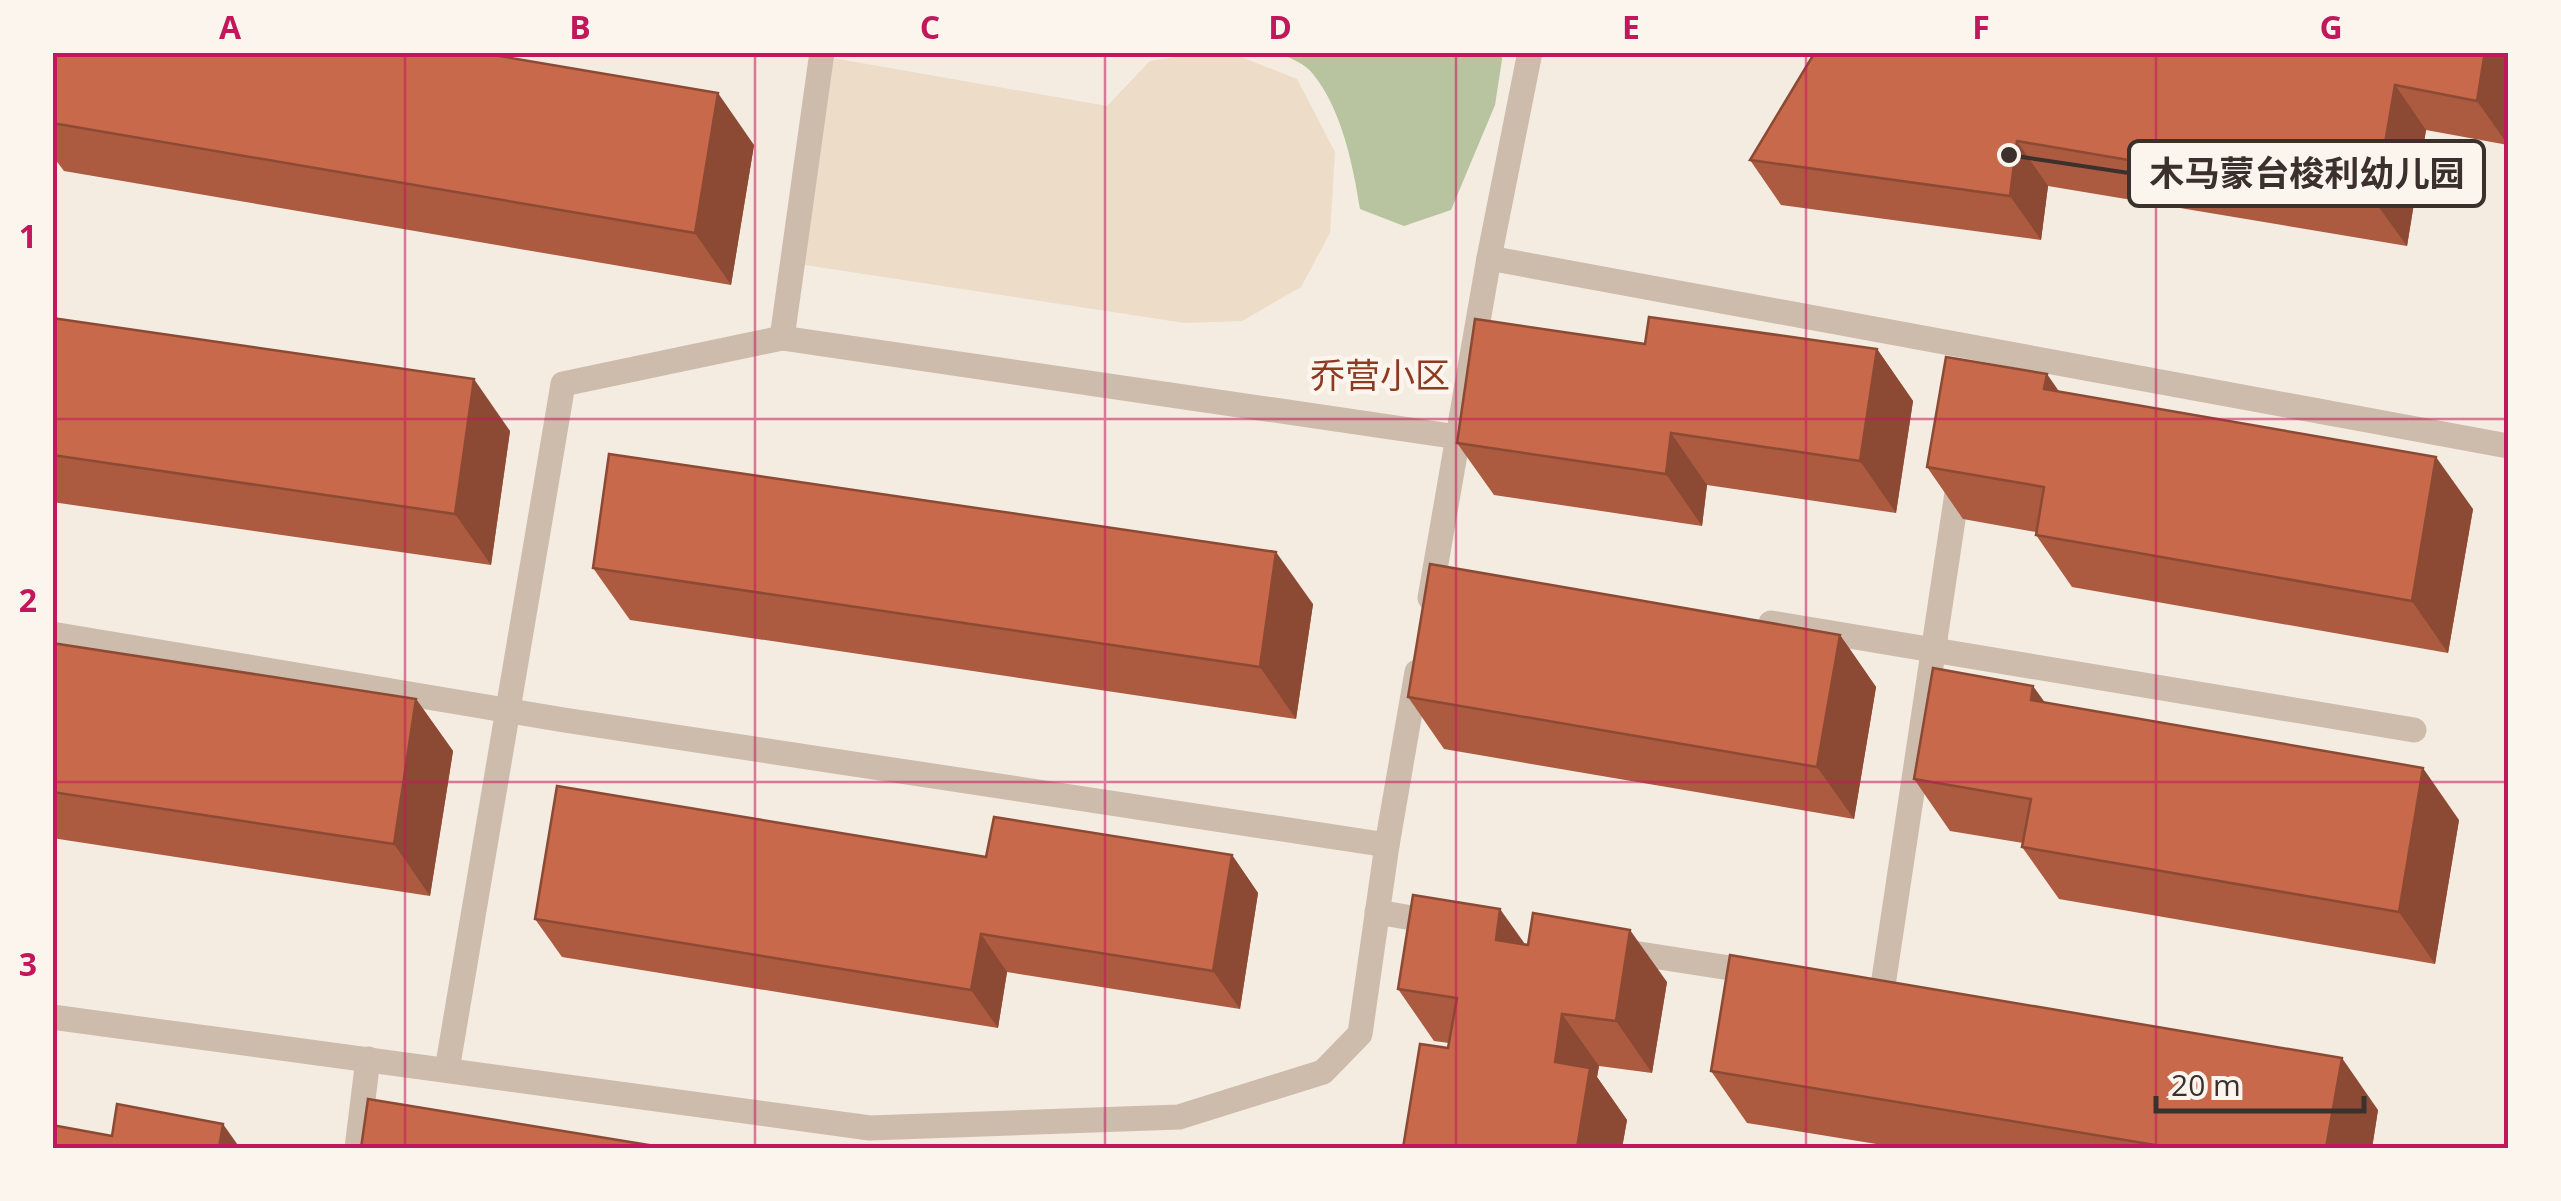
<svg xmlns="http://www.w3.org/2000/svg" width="2561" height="1201" font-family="'Open Sans','Noto Sans SC',sans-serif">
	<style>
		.green { fill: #b8c4a0 }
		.plaza { fill: #ecdcc8 }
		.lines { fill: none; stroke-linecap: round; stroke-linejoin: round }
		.minor { stroke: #cdbbac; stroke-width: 25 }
		.wall { fill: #ac5a40 }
		.shaded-wall { fill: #8c4a34 }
		.building { fill: #c8694b; stroke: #8c4a34; stroke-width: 2.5 }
		.grid { fill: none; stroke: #c2185b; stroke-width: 2.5; stroke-opacity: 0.55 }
		.labels { text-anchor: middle; stroke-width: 9; stroke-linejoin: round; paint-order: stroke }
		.neighbourhood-label { font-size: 35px; fill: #8c3b22; stroke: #fbf5ee }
		.leader { fill: none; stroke: #3b302b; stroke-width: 4 }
		.callout-dot { fill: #3b302b; stroke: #fbf5ee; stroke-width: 4 }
		.callout { fill: #fbf5ee; stroke: #3b302b; stroke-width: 4 }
		.callout-label { font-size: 35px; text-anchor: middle; font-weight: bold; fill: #3b302b }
		.neatline { fill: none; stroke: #c2185b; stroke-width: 4 }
		.grid-label { font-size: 32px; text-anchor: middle; font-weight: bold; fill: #c2185b }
	</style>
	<rect width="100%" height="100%" fill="#f4ebe1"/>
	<path class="green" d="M 1279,53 L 1503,53 L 1495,105 L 1451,210 L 1404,226 L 1360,209 C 1353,165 1342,110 1313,74 C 1306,64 1290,58 1279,53 Z"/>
	<path class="plaza" d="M 1203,53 L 1231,53 L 1297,79 L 1335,152 L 1330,233 L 1301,287 L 1242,321 L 1185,323 L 792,263 L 821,56 L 1107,106 L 1150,61 Z"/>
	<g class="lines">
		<g class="minor">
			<path d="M 1489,258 L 2508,446"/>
			<path d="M 782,338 L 822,52"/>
			<path d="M 1430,598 L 1489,258 L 1530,52"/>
			<path d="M 1771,623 L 2414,730"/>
			<path d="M 52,634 L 564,720 L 1387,845"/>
			<path d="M 1377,912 L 1441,923"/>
			<path d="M 1614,950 L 1762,973"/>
			<path d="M 1882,992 L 1960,473"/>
			<path d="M 52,1017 L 870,1128 L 1179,1117 L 1323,1072 L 1360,1034 L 1387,845 L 1417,672"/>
			<path d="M 447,1070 L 563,384 L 782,338 L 1458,437"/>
			<path d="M 357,1148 L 368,1059"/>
		</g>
	</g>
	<g class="wall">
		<path d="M 52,52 L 754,145 L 731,285 L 64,171 L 52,155 Z"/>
		<path d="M 1811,52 L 2502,52 L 2508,62 L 2508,145 L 2426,130 L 2407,246 L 2048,186 L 2041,240 L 1781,205 L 1750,160 L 1814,56 Z"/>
		<path d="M 52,318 L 510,431 L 491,565 L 52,502 Z"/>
		<path d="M 1645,344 L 1877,349 L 1913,401 L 1896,513 L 1707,485 L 1702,526 L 1494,495 L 1457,443 Z"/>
		<path d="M 2059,391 L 2473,509 L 2448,653 L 2072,587 L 2036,535 L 2036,532 L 1963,519 L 1927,467 Z"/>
		<path d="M 593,568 L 1313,604 L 1296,719 L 630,620 Z"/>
		<path d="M 1840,635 L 1876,687 L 1854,819 L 1444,749 L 1408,697 Z"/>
		<path d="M 52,643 L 416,699 L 453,751 L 430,896 L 52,838 Z"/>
		<path d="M 2046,703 L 2459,820 L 2435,964 L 2059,899 L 2022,847 L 2023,843 L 1950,831 L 1914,779 Z"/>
		<path d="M 1232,855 L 1258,893 L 1240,1009 L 1007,972 L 998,1028 L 562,957 L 535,919 L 986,857 Z"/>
		<path d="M 1525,945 L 1667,982 L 1652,1073 L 1599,1066 L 1597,1077 L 1627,1120 L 1622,1148 L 1403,1148 L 1449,1043 L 1434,1041 L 1398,989 Z"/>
		<path d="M 1711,1071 L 2378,1110 L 2372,1148 L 1901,1148 L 1747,1123 Z"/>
	</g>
	<g class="shaded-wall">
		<path d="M 2485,52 L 2502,52 L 2508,62 L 2508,145 L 2477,101 Z"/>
		<path d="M 2395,85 L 2426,130 L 2407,246 L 2375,202 Z"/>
		<path d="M 718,93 L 754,145 L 731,285 L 695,233 Z"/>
		<path d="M 2017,141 L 2048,186 L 2041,240 L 2010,196 Z"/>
		<path d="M 1877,349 L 1913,401 L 1896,513 L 1860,461 Z"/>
		<path d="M 2047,374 L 2083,426 L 2044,389 Z"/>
		<path d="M 474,379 L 510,431 L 491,565 L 455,514 Z"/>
		<path d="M 1671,433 L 1707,485 L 1702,526 L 1666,474 Z"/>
		<path d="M 2436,457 L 2473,509 L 2448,653 L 2412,601 Z"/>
		<path d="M 1276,552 L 1313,604 L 1296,719 L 1260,667 Z"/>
		<path d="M 1840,635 L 1876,687 L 1854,819 L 1817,767 Z"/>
		<path d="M 2033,686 L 2070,737 L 2031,700 Z"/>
		<path d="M 416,699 L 453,751 L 430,896 L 394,844 Z"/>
		<path d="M 2423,768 L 2459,820 L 2435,964 L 2399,912 Z"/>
		<path d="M 1232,855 L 1258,893 L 1240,1009 L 1213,971 Z"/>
		<path d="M 1500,909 L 1537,961 L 1496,940 Z"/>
		<path d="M 1630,930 L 1667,982 L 1652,1073 L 1616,1021 Z"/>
		<path d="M 981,934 L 1007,972 L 998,1028 L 971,990 Z"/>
		<path d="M 1562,1014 L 1599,1066 L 1597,1077 L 1627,1120 L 1622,1148 L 1577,1148 L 1555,1062 Z"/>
		<path d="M 2342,1058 L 2378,1110 L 2372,1148 L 2326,1148 Z"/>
		<path d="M 223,1124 L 240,1148 L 219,1148 Z"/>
	</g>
	<g class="building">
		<path d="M 52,52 L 476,52 L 718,93 L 695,233 L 52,123 Z"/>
		<path d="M 1815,52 L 2485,52 L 2477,101 L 2395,85 L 2375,202 L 2017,141 L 2010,196 L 1750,160 Z"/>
		<path d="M 1649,317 L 1877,349 L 1860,461 L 1671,433 L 1666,474 L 1457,443 L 1475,319 L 1645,344 Z"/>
		<path d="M 52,318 L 474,379 L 455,514 L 52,455 Z"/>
		<path d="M 1946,357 L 2047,374 L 2044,389 L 2436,457 L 2412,601 L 2036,535 L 2044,487 L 1927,467 Z"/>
		<path d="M 609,454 L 1276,552 L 1260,667 L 593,568 Z"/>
		<path d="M 1430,564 L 1840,635 L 1817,767 L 1408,697 Z"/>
		<path d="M 52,643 L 416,699 L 394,844 L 52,792 Z"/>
		<path d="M 1933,668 L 2033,686 L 2031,700 L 2423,768 L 2399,912 L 2022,847 L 2031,799 L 1914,779 Z"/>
		<path d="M 557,786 L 986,857 L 994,817 L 1232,855 L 1213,971 L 981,934 L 971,990 L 535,919 Z"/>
		<path d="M 1413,895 L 1500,909 L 1496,940 L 1528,945 L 1533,913 L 1630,930 L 1616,1021 L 1562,1014 L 1555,1062 L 1590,1068 L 1577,1148 L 1403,1148 L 1420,1044 L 1448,1048 L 1457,998 L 1398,989 Z"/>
		<path d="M 1730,955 L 2342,1058 L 2326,1148 L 2173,1148 L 1711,1071 Z"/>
		<path d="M 368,1099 L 667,1148 L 361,1148 Z"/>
		<path d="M 117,1104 L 223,1124 L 219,1148 L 52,1148 L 52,1125 L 112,1136 Z"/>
	</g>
	<path class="grid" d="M 405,52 L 405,1148M 755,52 L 755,1148M 1105,52 L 1105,1148M 1456,52 L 1456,1148M 1806,52 L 1806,1148M 2156,52 L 2156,1148M 52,419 L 2508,419M 52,782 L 2508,782"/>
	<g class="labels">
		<g class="neighbourhood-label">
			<text x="1380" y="388">乔营小区</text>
		</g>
	</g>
	<path class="leader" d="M2009 155L2129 173"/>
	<circle class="callout-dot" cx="2009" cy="155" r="10"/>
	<rect class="callout" x="2129" y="141" width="355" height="65" rx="10"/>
	<g class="callout-label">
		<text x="2307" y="186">木马蒙台梭利幼儿园</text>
	</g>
	<rect width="2561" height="1201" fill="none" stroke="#fbf5ee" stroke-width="110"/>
	<path d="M2156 1096v15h208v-15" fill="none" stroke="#3b302b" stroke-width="5"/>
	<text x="2171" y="1096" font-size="30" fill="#3b302b" stroke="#fbf5ee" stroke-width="8" paint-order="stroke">20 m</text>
	<rect x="55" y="55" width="2451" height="1091" class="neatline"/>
	<g class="grid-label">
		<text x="230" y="39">A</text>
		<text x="580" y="39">B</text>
		<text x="930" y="39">C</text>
		<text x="1280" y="39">D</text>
		<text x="1631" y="39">E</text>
		<text x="1981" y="39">F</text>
		<text x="2331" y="39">G</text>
		<text x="28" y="248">1</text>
		<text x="28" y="612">2</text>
		<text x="28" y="976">3</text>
	</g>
</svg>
